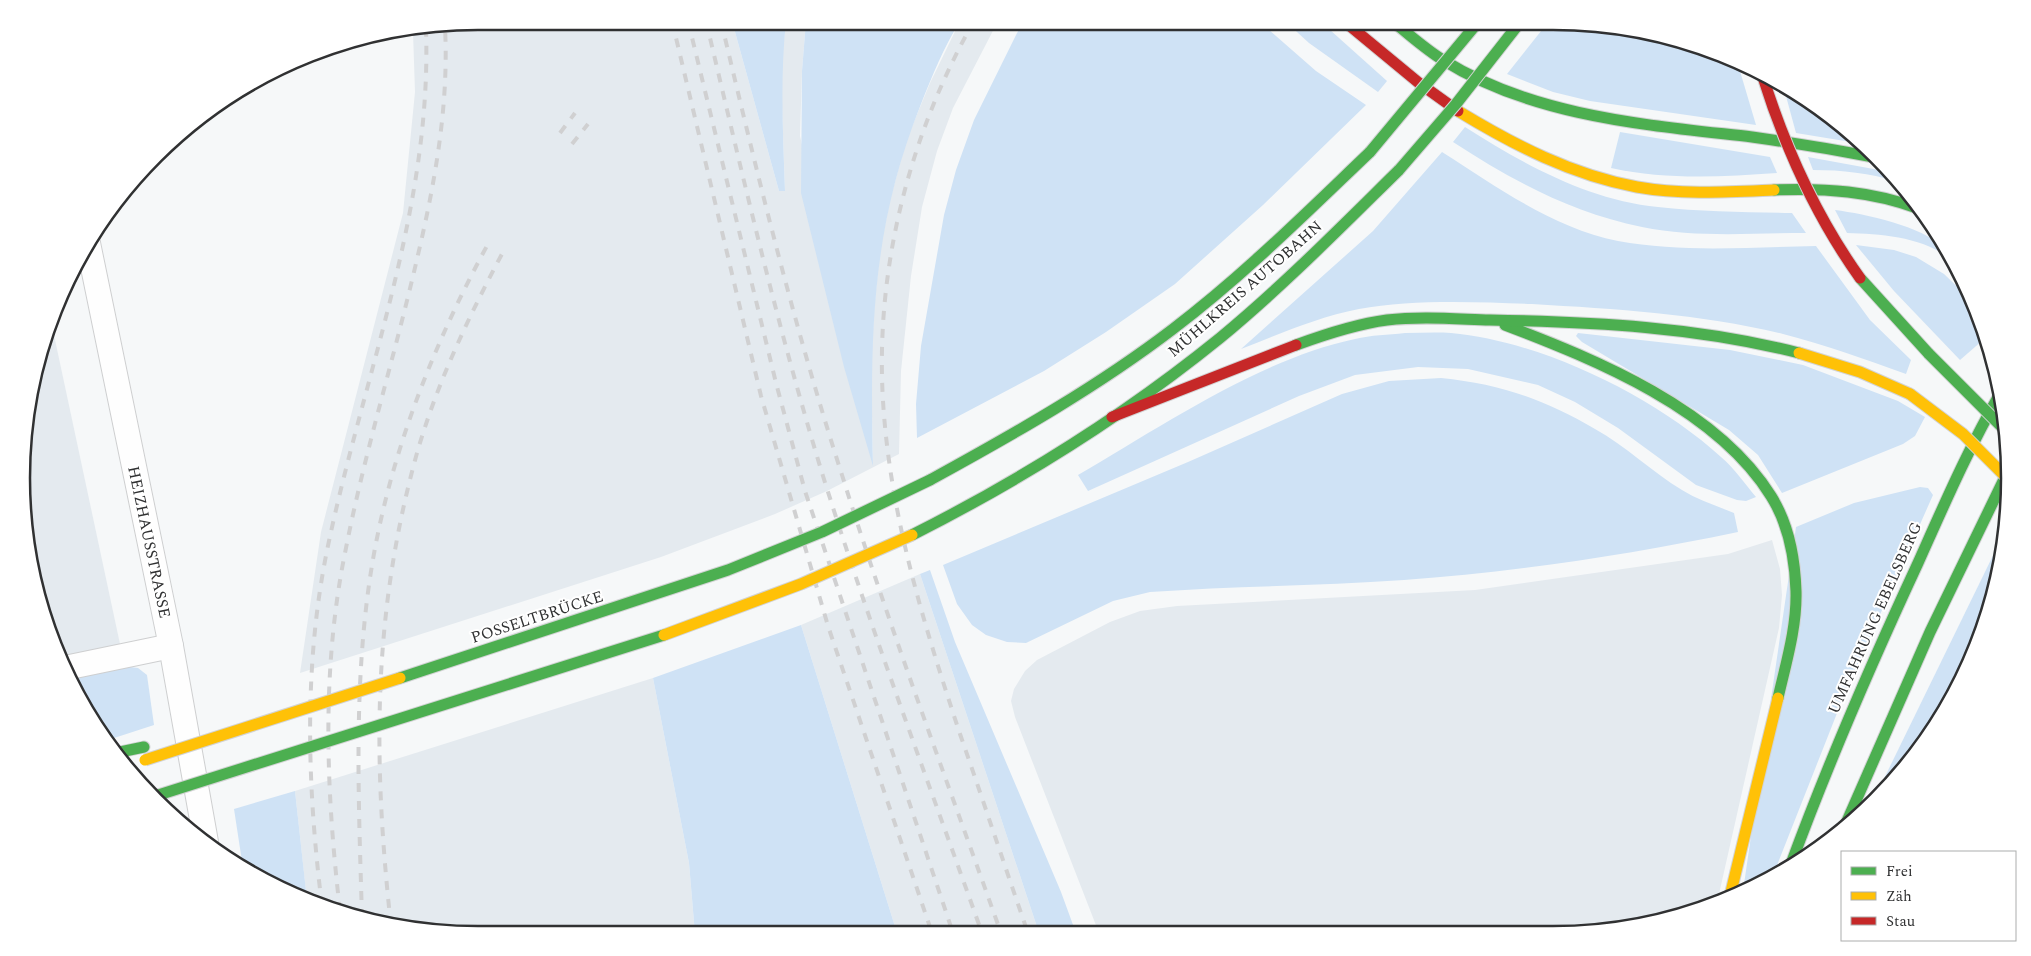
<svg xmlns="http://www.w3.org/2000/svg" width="2031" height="956" font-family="Spectral,serif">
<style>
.built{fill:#e4eaef}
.green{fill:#cfe2f5}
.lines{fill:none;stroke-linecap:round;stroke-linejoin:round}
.street-casing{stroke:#cecfd0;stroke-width:26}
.fast-casing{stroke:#d2d3d4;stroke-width:13}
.slow-casing{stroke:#d2d3d4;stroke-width:13}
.jam-casing{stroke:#d2d3d4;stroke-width:13}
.street{stroke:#fefefe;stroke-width:24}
.fast{stroke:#4caf50;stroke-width:11}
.slow{stroke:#ffc107;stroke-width:11}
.jam{stroke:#c62828;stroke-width:11}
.rail{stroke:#d0d0d1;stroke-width:4;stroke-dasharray:9 9;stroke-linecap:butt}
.fast-bridge-casing{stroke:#d2d3d4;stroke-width:13;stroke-linecap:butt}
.slow-bridge-casing{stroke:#d2d3d4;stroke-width:13;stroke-linecap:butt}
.jam-bridge-casing{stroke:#d2d3d4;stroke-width:13;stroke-linecap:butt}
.fast-bridge{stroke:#4caf50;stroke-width:11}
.slow-bridge{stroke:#ffc107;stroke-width:11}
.jam-bridge{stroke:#c62828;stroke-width:11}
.labels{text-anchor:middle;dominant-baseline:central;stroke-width:4;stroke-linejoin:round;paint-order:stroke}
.street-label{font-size:16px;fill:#303132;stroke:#fff}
.rim{fill:none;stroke:#303132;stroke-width:2.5}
</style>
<rect width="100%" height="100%" fill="#f6f8f9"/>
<g class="built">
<path d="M 478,21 L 732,21 L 779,191 L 785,191 L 782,106 L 782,57 L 786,21 L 806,21 L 802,71 L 800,136 L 873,463 L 871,367 L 874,310 L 880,250 L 890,200 L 906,141 L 930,83 L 960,21 L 998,21 L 953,108 L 937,151 L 922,207 L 911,276 L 901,371 L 899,454 L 827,491 L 775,514 L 661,557 L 300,673 L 321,532 L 403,213 L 415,92 L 413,32 Z"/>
<path d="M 51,321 L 120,644 L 122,666 L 68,680 L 25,538 L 30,389 Z"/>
<path d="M 1772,540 L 1780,569 L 1782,595 L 1779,628 L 1717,903 L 1613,931 L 1099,933 L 1015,717 L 1011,701 L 1014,689 L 1025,671 L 1037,660 L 1110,622 L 1140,611 L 1177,606 L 1475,590 L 1728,554 Z"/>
<path d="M 920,574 L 1039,933 L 897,933 L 801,625 Z"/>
<path d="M 653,678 L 689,863 L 695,934 L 478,935 L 389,926 L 307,901 L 295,791 Z"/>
</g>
<g class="green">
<path d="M 732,21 L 786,21 C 780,78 783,134 785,191 L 779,191 Z"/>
<path d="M 806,21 L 960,21 C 944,47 932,76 921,104 C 871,229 870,334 873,466 L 844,367 L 801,193 L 802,71 Z"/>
<path d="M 1023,21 L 1259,21 L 1316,71 L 1366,105 L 1263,205 L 1175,284 L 1106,332 L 1044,371 L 917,438 L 916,404 L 921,346 L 944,215 L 956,170 L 974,120 Z"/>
<path d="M 1285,21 L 1320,21 L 1387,81 L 1378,92 L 1309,43 Z"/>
<path d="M 1549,21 L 1642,30 L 1728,56 L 1737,61 L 1756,125 L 1590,101 L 1553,92 L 1507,74 Z"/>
<path d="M 1783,85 L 1807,98 L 1863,144 L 1796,133 Z"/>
<path d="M 1465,127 C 1523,164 1588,200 1658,207 C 1702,212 1747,212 1792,213 L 1806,233 C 1752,233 1695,238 1642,227 C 1572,213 1513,181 1453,142 Z"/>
<path d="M 1620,132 L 1770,157 L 1777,173 C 1720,177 1666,180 1611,168 Z"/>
<path d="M 1442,152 C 1497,187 1553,228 1618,241 C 1683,253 1750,247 1816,246 L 1870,320 L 1911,360 L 1906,374 C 1865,359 1825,345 1783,334 C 1702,314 1616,309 1532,304 C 1479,302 1411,299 1359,309 C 1318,317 1279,334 1241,349 L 1373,231 Z"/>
<path d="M 1808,157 L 1890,172 L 1898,182 C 1870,173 1842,170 1813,170 Z"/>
<path d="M 1835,210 C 1866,214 1921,226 1945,248 C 1948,251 1950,257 1953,261 C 1925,237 1882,234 1847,233 Z"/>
<path d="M 1856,245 L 1894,250 L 1916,257 L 1944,274 L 1975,304 L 1985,336 L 1983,340 L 1960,360 L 1894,291 Z"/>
<path d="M 1405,333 C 1420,333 1435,332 1451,333 C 1541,341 1654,396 1721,457 C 1734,468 1745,484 1756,497 L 1746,501 L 1737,500 L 1696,485 L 1618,428 L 1575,402 L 1538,385 L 1468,369 L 1418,367 L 1355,375 L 1299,396 L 1088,491 L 1078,475 C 1162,426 1260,359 1355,339 C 1371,335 1388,335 1405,333 Z"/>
<path d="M 1578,333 L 1730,350 L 1803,365 L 1898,401 L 1925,417 L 1915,436 L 1903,444 L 1782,493 L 1758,455 L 1729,430 L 1582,342 L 1576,336 Z"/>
<path d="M 1441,378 C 1500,384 1544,399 1595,429 C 1626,446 1652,472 1682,490 C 1698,500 1717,506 1734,513 L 1738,532 C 1628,555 1516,572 1404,580 C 1320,586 1235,586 1150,592 L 1113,601 L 1026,643 L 1007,642 L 986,635 L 972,625 L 957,604 L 943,565 L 1188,462 L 1342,394 L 1389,381 Z"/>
<path d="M 1920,487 L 1928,488 L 1933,495 L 1843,698 L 1774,873 L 1743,891 L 1796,527 L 1854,503 Z"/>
<path d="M 2004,533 L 2001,567 L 1975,653 L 1915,756 L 1876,795 Z"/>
<path d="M 930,570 L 955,642 L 1061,892 L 1076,933 L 1039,933 L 920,574 Z"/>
<path d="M 801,625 L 897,933 L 695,934 L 689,863 L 653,678 Z"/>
<path d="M 122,666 L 138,668 L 147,675 L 154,725 L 111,739 L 68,680 Z"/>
<path d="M 295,791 L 306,891 L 307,901 L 243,868 L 234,809 Z"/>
</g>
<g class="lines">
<defs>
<g id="street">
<path d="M 88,243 L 171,646 L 206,842"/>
<path d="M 65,668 L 171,646"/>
</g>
<g id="fast">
<path d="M 1392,21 C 1409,34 1425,49 1443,60 C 1534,117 1648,125 1752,137 C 1795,143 1837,150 1879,158"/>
<path d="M 1774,190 C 1825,188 1872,191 1920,209"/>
<path d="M 1860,278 L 1929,354"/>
<path d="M 1505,325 C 1597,360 1717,409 1771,496 C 1788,523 1795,559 1796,591 C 1797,627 1786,663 1778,698"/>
<path d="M 1296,345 C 1326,334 1356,324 1387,320 C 1421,316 1456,319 1490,320 C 1595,322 1697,327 1799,353"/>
<path d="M 930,480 C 1014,434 1097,387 1173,329 C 1244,275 1306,213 1370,152"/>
<path d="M 912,535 C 1021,480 1125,415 1220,338 C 1283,286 1341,227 1399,170"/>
<path d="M 120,752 L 144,747"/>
<path d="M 1844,828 L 1930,632 L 2009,469"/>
<path d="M 1791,864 C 1829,761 1872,662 1918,563 C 1944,505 1969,447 2001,392"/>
</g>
<g id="slow">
<path d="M 1458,111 C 1514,145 1572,175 1637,187 C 1682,195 1728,192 1774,190"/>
<path d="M 1799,353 L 1860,372 L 1910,394"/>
<path d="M 1729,900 L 1778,698"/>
</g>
<g id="jam">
<path d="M 1344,21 L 1419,83 L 1458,111"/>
<path d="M 1112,417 L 1296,345"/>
</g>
</defs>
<use href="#street" class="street-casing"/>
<use href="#fast" class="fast-casing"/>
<use href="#slow" class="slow-casing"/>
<use href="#jam" class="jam-casing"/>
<use href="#street" class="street"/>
<use href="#fast" class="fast"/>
<use href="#slow" class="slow"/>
<use href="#jam" class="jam"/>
<g class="rail">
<path d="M 672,21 L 761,396 L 828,626 L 932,933"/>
<path d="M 688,21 L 776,383 L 805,491 L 953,933"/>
<path d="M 706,21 C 742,173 777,326 823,476 C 871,630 928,781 982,933"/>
<path d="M 721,21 C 757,174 794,326 842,475 C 890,629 947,781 1001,933"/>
<path d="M 974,21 C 909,135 875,270 883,401 C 890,516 924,625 960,734 C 983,800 1005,867 1028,933"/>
<path d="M 560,133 L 575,113"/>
<path d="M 572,144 L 588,124"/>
<path d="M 322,906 C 307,785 303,661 329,541 C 365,372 432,205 426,30"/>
<path d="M 340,911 C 326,790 321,668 346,548 C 365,451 395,355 417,259 C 435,183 449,105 445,27"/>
<path d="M 362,918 C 359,812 354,705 367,600 C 382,475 428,354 488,244"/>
<path d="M 391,926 C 373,761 372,615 417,453 C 437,383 469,316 503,252"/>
</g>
<defs>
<g id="fast-bridge">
<path d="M 1370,152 L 1479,21"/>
<path d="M 1399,170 L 1456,104 L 1521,21"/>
<path d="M 1929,354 L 2005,430"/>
<path d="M 400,678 L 728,570 L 822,532 L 930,480"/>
<path d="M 152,797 L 664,635"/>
</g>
<g id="slow-bridge">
<path d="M 1910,394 L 1963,434 L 2010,481"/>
<path d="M 664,635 L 801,584 L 912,535"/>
<path d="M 145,760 L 400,678"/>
</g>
<path id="jam-bridge" d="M 1762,74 C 1785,148 1815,215 1860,278"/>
</defs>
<use href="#fast-bridge" class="fast-bridge-casing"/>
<use href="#slow-bridge" class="slow-bridge-casing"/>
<use href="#jam-bridge" class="jam-bridge-casing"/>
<use href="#fast-bridge" class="fast-bridge"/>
<use href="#slow-bridge" class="slow-bridge"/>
<use href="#jam-bridge" class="jam-bridge"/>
</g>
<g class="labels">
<g class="street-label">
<text transform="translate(1245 289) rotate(-41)">MÜHLKREIS AUTOBAHN</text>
<text transform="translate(149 542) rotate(78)">HEIZHAUSSTRASSE</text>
<text transform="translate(537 617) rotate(-18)">POSSELTBRÜCKE</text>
<text transform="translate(1875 618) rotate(-66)">UMFAHRUNG EBELSBERG</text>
</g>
</g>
<path d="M0 0H2031V956H0ZM478 30H1553A448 448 0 0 1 2001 478V478A448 448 0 0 1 1553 926H478A448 448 0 0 1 30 478V478A448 448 0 0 1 478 30Z" fill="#fff" fill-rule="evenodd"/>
<path class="rim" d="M478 30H1553A448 448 0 0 1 2001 478V478A448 448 0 0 1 1553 926H478A448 448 0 0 1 30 478V478A448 448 0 0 1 478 30Z"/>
<rect x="1841" y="851" width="175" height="90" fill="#ffffff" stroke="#acadad"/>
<rect x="1851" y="867" width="25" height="8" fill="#4caf50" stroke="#acadad"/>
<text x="1886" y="876" font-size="15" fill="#303132">Frei</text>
<rect x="1851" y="892" width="25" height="8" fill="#ffc107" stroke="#acadad"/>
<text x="1886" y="901" font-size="15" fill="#303132">Zäh</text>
<rect x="1851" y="917" width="25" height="8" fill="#c62828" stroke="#acadad"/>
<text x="1886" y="926" font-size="15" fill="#303132">Stau</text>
</svg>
